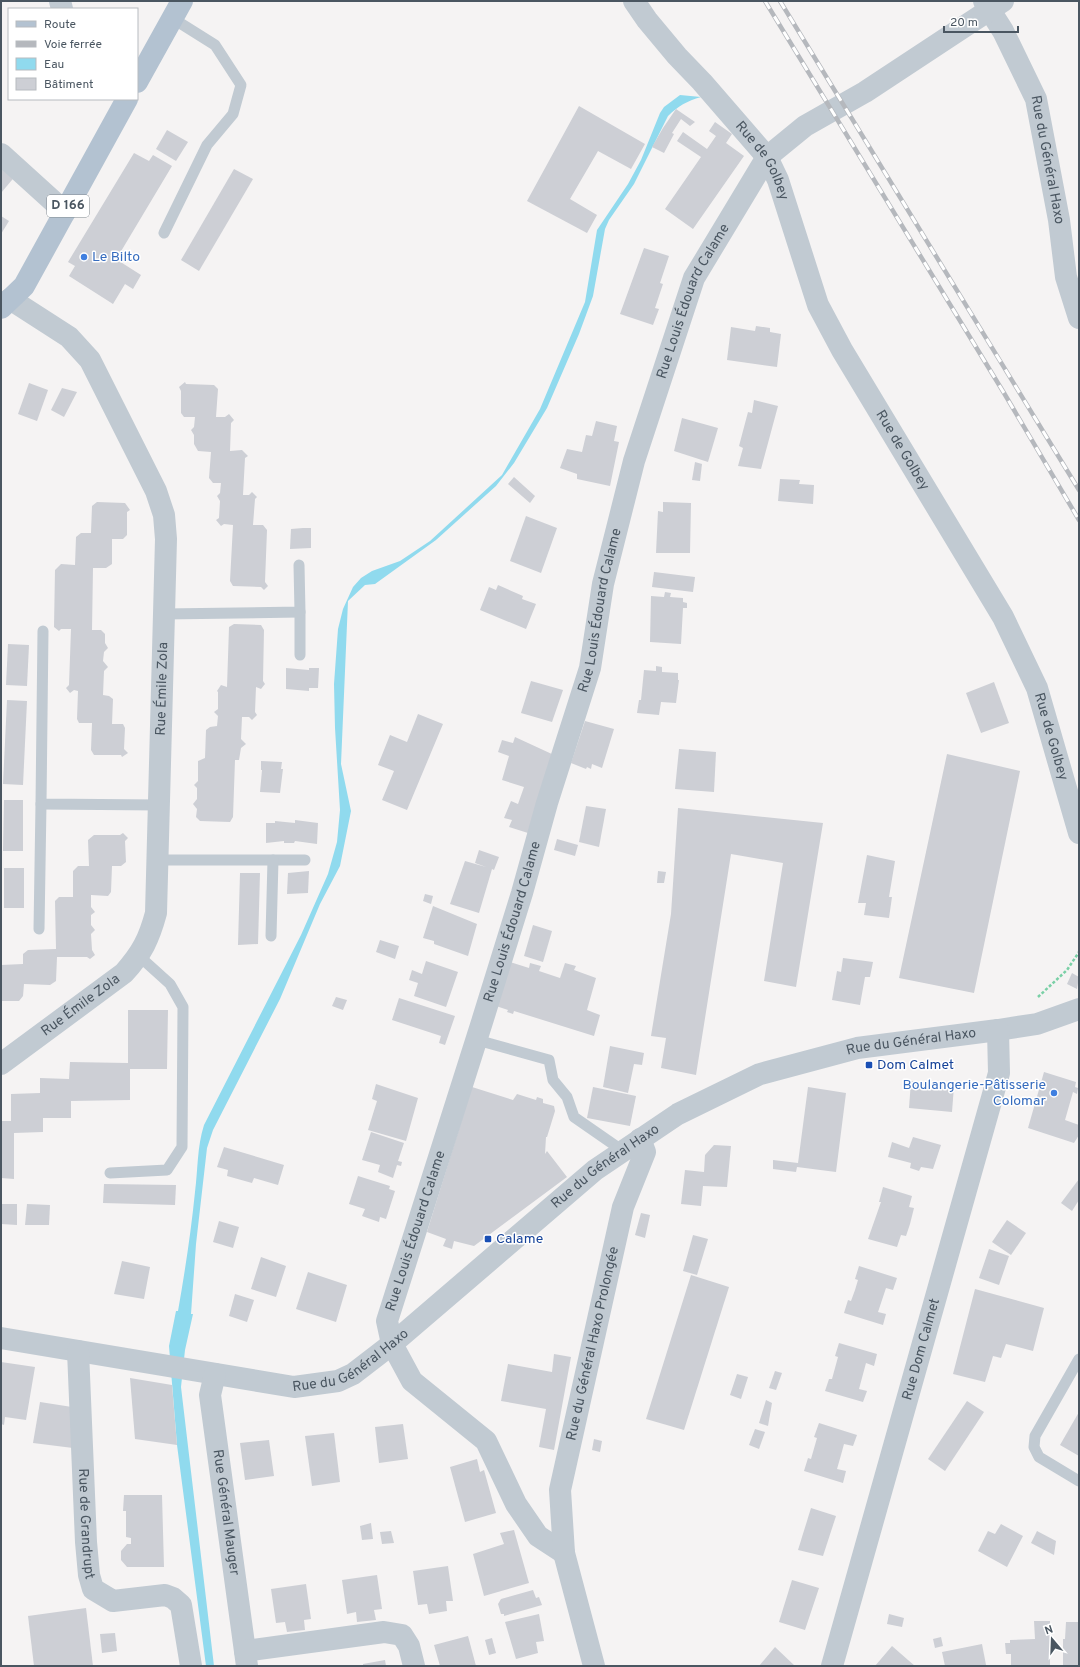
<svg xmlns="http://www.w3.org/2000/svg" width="1080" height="1667" font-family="Overpass,sans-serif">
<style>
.water{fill:#90daee}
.building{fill:#cdcfd5}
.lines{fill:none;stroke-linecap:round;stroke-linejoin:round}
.path{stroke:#7ad0a6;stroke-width:2.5;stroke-dasharray:3 2;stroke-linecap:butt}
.lane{stroke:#c1cad2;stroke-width:11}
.street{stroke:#c1cad2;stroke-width:22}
.primary{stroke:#b3c2d1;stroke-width:22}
.rail-casing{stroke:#b5b8bd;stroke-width:4.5}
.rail{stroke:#fff;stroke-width:3;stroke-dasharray:9;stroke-linecap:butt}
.shop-dot{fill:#3f7fe0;stroke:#fff;stroke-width:1.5}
.transit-dot{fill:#1a4fb4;stroke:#fff;stroke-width:1.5}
.labels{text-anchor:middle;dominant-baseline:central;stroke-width:3;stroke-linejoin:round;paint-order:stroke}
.shield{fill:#fff;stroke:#808990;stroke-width:1}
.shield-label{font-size:13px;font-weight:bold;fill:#4a5661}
.street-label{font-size:14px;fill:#4a5661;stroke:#fff}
.shop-label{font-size:14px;fill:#366cbe;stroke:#fff;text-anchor:start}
.transit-label{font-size:14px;fill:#164399;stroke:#fff;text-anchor:start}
</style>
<rect width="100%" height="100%" fill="#f5f3f3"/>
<path class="water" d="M 680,95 L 701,97 C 687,101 678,106 668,116 L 634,184 L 609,220 L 605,229 L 593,296 L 579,334 L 547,408 L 514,463 L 496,486 L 436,540 L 375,584 L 365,585 L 348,601 L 341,764 L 351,811 L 340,866 L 320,904 L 280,999 L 213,1130 L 207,1148 L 196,1244 L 191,1314 L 193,1314 L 185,1350 L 181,1387 L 214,1666 L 206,1666 L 177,1445 L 169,1346 L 176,1311 L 178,1311 C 185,1271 191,1232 195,1192 C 198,1169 197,1147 204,1125 L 301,935 L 328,874 L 337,842 L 340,810 L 335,728 L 334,684 L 338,629 L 343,609 L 353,587 L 361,578 L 372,571 L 400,561 L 430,541 L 502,475 L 540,409 L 585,302 L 597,230 L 628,184 L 641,160 L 660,113 L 664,107 Z"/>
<g class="building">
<path d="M 579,106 L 645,144 L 631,169 L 598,151 L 570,199 L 597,215 L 587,233 L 527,201 Z"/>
<path d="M 676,109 L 695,122 L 690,126 L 681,119 L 672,133 L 674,134 L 664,153 L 652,147 L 663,128 Z"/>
<path d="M 715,122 L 732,134 L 726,143 L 744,156 L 693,229 L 665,209 L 701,157 L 677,141 L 683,132 L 707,149 L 716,136 L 709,131 Z"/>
<path d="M 167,130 L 188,142 L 176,161 L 156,149 Z"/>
<path d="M 134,153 L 149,161 L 153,155 L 172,166 L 117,258 L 108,254 L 141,275 L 133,289 L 125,284 L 113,304 L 69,276 L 75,266 L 68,262 Z"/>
<path d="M 1,166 L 17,174 L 1,193 Z"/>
<path d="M 234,169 L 253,179 L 199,271 L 181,260 Z"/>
<path d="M 1,216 L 9,221 L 1,234 Z"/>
<path d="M 644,248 L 669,256 L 660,283 L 663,284 L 655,308 L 659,309 L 653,325 L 620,314 Z"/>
<path d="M 756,326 L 770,328 L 770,332 L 781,334 L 777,367 L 727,360 L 731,327 L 755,331 Z"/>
<path d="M 185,382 L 186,384 L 214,385 L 218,389 L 216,417 L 225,417 L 229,414 L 234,420 L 231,423 L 230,451 L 242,450 L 248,456 L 245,458 L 243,495 L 249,495 L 252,492 L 257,497 L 255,499 L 253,525 L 263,525 L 267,530 L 265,582 L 268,586 L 264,590 L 261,587 L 233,586 L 230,581 L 233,525 L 224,524 L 221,526 L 216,520 L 219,518 L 220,501 L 217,496 L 220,493 L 221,483 L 213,483 L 209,478 L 211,452 L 198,451 L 194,444 L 194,435 L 191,430 L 194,427 L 195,417 L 184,417 L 181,413 L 181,391 L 179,387 Z"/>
<path d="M 29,383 L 48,390 L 37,421 L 18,414 Z"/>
<path d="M 62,388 L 77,392 L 64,417 L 51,410 Z"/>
<path d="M 754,400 L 778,406 L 761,469 L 738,466 L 743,448 L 739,446 L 748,412 L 752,413 Z"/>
<path d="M 682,418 L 718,428 L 708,462 L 674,451 Z"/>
<path d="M 596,421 L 617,426 L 614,441 L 619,442 L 610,486 L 577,479 L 577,474 L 560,468 L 567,449 L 582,452 L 586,435 L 592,436 Z"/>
<path d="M 695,462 L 702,464 L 700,481 L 692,480 Z"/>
<path d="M 514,477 L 535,496 L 530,503 L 508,484 Z"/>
<path d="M 780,479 L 800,480 L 799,484 L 814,485 L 813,504 L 778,501 Z"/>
<path d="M 97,502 L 125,503 L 130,510 L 127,512 L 127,535 L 123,539 L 112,539 L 112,564 L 106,568 L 93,568 L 92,630 L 101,630 L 105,634 L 105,643 L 108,648 L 104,652 L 103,661 L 108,667 L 104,671 L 103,695 L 109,696 L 113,699 L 112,724 L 123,724 L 125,728 L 124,749 L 128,753 L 122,757 L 121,755 L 94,755 L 91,750 L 92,723 L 79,723 L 77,719 L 78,691 L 74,690 L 70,693 L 66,688 L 69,685 L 71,629 L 61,629 L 59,631 L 54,627 L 55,570 L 61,564 L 75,565 L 76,537 L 81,533 L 91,533 L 92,506 Z"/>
<path d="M 663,502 L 691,503 L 690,553 L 656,553 L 658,511 L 663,512 Z"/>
<path d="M 526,516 L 557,528 L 541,573 L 510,561 Z"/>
<path d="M 303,528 L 311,528 L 311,548 L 290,549 L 291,529 Z"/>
<path d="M 654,572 L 695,577 L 693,592 L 652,587 Z"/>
<path d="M 498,585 L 523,596 L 522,599 L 536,604 L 526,629 L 480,610 L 489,587 L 496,590 Z"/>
<path d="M 665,592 L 671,593 L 670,597 L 683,598 L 683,602 L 687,603 L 687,608 L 683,608 L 681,644 L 650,642 L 651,596 L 664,597 Z"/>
<path d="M 234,624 L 261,625 L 264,630 L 263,681 L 265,684 L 261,689 L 256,687 L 255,712 L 257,715 L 252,720 L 249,717 L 242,717 L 241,739 L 246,744 L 241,748 L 239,760 L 235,760 L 233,817 L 230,822 L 200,821 L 196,817 L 197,809 L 193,804 L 197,799 L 197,788 L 194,785 L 198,781 L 198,761 L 205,758 L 206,730 L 210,727 L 217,726 L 218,716 L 214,712 L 218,709 L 218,692 L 217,691 L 221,685 L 227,687 L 229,627 Z"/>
<path d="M 8,644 L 29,645 L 27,686 L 6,685 Z"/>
<path d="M 656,666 L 662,667 L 662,672 L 678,673 L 678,680 L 679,680 L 676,703 L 661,702 L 659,715 L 637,713 L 639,700 L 641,700 L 644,670 L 656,671 Z"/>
<path d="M 286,668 L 309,670 L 309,668 L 319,668 L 318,688 L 309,688 L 309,691 L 286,689 Z"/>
<path d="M 531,681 L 563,690 L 552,722 L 521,713 Z"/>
<path d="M 994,682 L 1009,723 L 981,733 L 966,693 Z"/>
<path d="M 7,700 L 27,701 L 23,785 L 3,784 Z"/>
<path d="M 418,714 L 443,724 L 407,810 L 382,800 L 394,771 L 378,765 L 390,735 L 407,742 Z"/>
<path d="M 585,721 L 614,729 L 602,768 L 592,764 L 591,769 L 587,767 L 586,769 L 571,763 Z"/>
<path d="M 515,737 L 554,755 L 528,833 L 509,827 L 512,820 L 504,818 L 511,801 L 518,804 L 524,787 L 502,780 L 509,756 L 498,752 L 502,740 L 513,743 Z"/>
<path d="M 679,749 L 716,752 L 714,792 L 675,789 Z"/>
<path d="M 947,754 L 1020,771 L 974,993 L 899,978 Z"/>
<path d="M 261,761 L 282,762 L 281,769 L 283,769 L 280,793 L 260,792 L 262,770 L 261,770 Z"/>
<path d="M 4,800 L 23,800 L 23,851 L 3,851 Z"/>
<path d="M 586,806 L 606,809 L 599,847 L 579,842 Z"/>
<path d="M 678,808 L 823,823 L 796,987 L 764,981 L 783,863 L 731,854 L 696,1075 L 661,1068 L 666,1038 L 651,1036 L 671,914 Z"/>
<path d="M 295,820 L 318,823 L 317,844 L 295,841 L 294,843 L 284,843 L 284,841 L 266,843 L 266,823 L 275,823 L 275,821 L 295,823 Z"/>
<path d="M 123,833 L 128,838 L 125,841 L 126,862 L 121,866 L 112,866 L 111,892 L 108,896 L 91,895 L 91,907 L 95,912 L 91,915 L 91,925 L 95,930 L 91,934 L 92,950 L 95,955 L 90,959 L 87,957 L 57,957 L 56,981 L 50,985 L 24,984 L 23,996 L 19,1001 L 1,1001 L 1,965 L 23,964 L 23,954 L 28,950 L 56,949 L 55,901 L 59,897 L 73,897 L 73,871 L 78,866 L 89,866 L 88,840 L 94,835 L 120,835 Z"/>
<path d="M 557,839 L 578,845 L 575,856 L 554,850 Z"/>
<path d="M 479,850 L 499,857 L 494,870 L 492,869 L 479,913 L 450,904 L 465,861 L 486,867 L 475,863 Z"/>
<path d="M 867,855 L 895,861 L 889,897 L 892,897 L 889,918 L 864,915 L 866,903 L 858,903 Z"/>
<rect x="4" y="868" width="20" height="40"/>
<path d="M 309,871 L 308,893 L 287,894 L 288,873 Z"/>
<path d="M 658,871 L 666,872 L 664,883 L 657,883 Z"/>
<path d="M 240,873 L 260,873 L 258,944 L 238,945 Z"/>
<path d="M 425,894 L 433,896 L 431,904 L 423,901 Z"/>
<path d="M 433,906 L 477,924 L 468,956 L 434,944 L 434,941 L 423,938 Z"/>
<path d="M 533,925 L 552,931 L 543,962 L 524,956 Z"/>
<path d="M 380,940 L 399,946 L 395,959 L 376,952 Z"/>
<path d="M 843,958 L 873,962 L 870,977 L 865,977 L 860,1005 L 832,1000 L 837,971 L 841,972 Z"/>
<path d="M 426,961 L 458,972 L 446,1007 L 414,996 L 418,983 L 409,980 L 412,970 L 422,974 Z"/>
<path d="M 510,962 L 529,968 L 530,963 L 541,966 L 539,971 L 560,978 L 565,963 L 576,966 L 574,970 L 596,978 L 587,1010 L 600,1015 L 594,1036 L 514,1011 L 513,1014 L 507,1012 L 508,1010 L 496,1006 Z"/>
<path d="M 1072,973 L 1079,977 L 1077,989 L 1067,984 Z"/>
<path d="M 336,997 L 347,1000 L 343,1010 L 332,1006 Z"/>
<path d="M 399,998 L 455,1016 L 445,1045 L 439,1043 L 441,1036 L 392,1020 Z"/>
<path d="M 128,1010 L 168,1010 L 167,1069 L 130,1069 L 130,1100 L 71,1101 L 71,1118 L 43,1118 L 43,1132 L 14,1133 L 14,1179 L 1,1178 L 1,1121 L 11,1121 L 11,1094 L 40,1093 L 40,1078 L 69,1079 L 70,1062 L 128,1063 Z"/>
<path d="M 610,1046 L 644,1053 L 642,1065 L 634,1064 L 628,1093 L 603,1087 Z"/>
<path d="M 1044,1072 L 1076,1082 L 1075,1087 L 1078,1088 L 1077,1094 L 1073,1092 L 1065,1120 L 1079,1125 L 1079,1135 L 1074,1143 L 1028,1128 Z"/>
<path d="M 911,1081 L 954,1086 L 952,1112 L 909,1108 Z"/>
<path d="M 376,1084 L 418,1098 L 406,1141 L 368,1130 L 377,1101 L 372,1099 Z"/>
<path d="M 472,1087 L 513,1100 L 517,1094 L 536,1100 L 537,1097 L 543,1099 L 543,1103 L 554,1106 L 555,1111 L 547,1137 L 546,1137 L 545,1154 L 547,1151 L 567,1177 L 474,1246 L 454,1241 L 452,1249 L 443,1246 L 446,1239 L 427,1232 Z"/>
<path d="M 593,1087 L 636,1096 L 630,1126 L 587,1118 Z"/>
<path d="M 808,1087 L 846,1093 L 836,1172 L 797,1167 L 796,1172 L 773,1169 L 773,1160 L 798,1163 Z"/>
<path d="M 371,1132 L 404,1143 L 398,1161 L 402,1162 L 401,1166 L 397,1165 L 393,1178 L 378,1172 L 380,1165 L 362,1160 Z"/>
<path d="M 913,1137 L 941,1145 L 933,1169 L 921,1167 L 919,1171 L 910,1168 L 911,1163 L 888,1157 L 892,1142 L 909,1148 Z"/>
<path d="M 714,1145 L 731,1146 L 727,1187 L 703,1186 L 701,1206 L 681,1204 L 685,1170 L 704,1172 L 705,1155 Z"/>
<path d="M 224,1147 L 284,1165 L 278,1185 L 254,1178 L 252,1183 L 227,1176 L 228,1170 L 217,1167 Z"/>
<path d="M 358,1176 L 390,1186 L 389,1189 L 395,1191 L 386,1219 L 380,1217 L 379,1222 L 362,1216 L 365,1209 L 349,1204 Z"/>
<path d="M 1079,1179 L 1079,1200 L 1072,1211 L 1061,1203 Z"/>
<path d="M 104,1184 L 176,1185 L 175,1205 L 103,1203 Z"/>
<path d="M 883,1187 L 912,1196 L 909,1207 L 914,1208 L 910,1224 L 906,1236 L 901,1235 L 897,1247 L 868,1239 L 881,1202 L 879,1202 Z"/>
<path d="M 1,1204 L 17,1204 L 17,1225 L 1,1224 Z"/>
<path d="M 27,1204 L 50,1205 L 49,1225 L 25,1225 Z"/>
<path d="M 641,1213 L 650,1215 L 645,1238 L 635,1235 Z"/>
<path d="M 1007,1220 L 1026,1233 L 1011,1255 L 992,1242 Z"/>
<path d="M 219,1221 L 239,1227 L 233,1248 L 213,1242 Z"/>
<path d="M 693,1235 L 708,1239 L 697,1275 L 683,1271 Z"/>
<path d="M 989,1249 L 1009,1256 L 999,1285 L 979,1278 Z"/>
<path d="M 261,1257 L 286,1266 L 276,1297 L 251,1289 Z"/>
<path d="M 122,1261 L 150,1267 L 144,1299 L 114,1294 Z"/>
<path d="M 859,1266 L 897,1278 L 893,1290 L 886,1288 L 878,1312 L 886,1314 L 883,1325 L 844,1313 L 848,1300 L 851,1301 L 855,1290 L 858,1280 L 855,1279 Z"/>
<path d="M 308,1272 L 347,1285 L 336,1322 L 296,1309 Z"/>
<path d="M 691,1275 L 729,1287 L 684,1430 L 646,1419 Z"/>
<path d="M 975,1289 L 1044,1308 L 1033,1351 L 1006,1344 L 1001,1358 L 993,1356 L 985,1382 L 953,1374 Z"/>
<path d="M 235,1294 L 254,1300 L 247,1322 L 229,1316 Z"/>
<path d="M 839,1343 L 877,1354 L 874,1366 L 866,1363 L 859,1389 L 867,1391 L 863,1402 L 825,1391 L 829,1379 L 832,1379 L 838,1357 L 835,1356 Z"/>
<path d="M 554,1354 L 571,1357 L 554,1450 L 539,1447 L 546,1409 L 501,1401 L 508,1364 L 552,1372 Z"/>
<path d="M 1,1362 L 35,1367 L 26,1420 L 5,1417 L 4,1425 L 1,1424 Z"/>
<path d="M 775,1371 L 782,1373 L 776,1390 L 769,1388 Z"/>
<path d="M 737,1374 L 748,1377 L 741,1399 L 730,1395 Z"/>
<path d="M 130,1378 L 172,1385 L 177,1445 L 135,1439 Z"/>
<path d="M 766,1400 L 772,1403 L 768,1426 L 759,1423 Z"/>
<path d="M 967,1401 L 984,1412 L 945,1471 L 928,1459 Z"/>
<path d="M 40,1402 L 72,1407 L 73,1448 L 33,1443 Z"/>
<path d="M 1079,1412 L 1079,1456 L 1060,1445 Z"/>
<path d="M 819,1423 L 857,1435 L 853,1446 L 844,1444 L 841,1455 L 837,1469 L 846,1471 L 843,1483 L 804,1471 L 808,1458 L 811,1459 L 817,1438 L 814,1437 Z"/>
<path d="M 403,1424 L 408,1459 L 379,1463 L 375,1427 Z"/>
<path d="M 755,1429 L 765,1432 L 759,1449 L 749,1445 Z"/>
<path d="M 334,1433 L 340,1482 L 312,1486 L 305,1436 Z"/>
<path d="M 594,1439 L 602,1441 L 600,1452 L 592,1450 Z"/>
<path d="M 269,1440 L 274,1476 L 245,1480 L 240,1443 Z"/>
<path d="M 477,1459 L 480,1472 L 484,1470 L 496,1513 L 465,1522 L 450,1467 Z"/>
<path d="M 124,1495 L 162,1495 L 164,1567 L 127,1567 L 121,1560 L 121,1551 L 127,1544 L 131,1544 L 131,1538 L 126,1537 L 126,1511 L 123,1511 Z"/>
<path d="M 811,1508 L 836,1516 L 823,1556 L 798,1550 Z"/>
<path d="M 371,1523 L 373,1539 L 362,1540 L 360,1526 Z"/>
<path d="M 1001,1524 L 1023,1536 L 1007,1567 L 978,1551 L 988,1531 L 995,1534 Z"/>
<path d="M 514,1530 L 529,1583 L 484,1596 L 473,1554 L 504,1544 L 500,1533 Z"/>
<path d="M 391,1531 L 394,1543 L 382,1544 L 380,1532 Z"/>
<path d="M 1037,1531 L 1056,1541 L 1054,1555 L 1031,1543 Z"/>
<path d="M 448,1566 L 453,1601 L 446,1601 L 447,1611 L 429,1614 L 427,1604 L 418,1605 L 413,1571 Z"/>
<path d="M 377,1575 L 382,1609 L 374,1610 L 376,1620 L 357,1622 L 356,1612 L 347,1614 L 342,1580 Z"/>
<path d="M 792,1580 L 819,1588 L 805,1630 L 779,1622 Z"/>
<path d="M 306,1584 L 311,1619 L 304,1620 L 305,1630 L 287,1632 L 285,1622 L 276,1623 L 271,1589 Z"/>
<path d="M 533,1590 L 536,1598 L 539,1597 L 542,1605 L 504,1616 L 504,1614 L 501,1614 L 498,1604 L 501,1599 Z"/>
<path d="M 86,1608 L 93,1666 L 34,1666 L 28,1616 Z"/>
<path d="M 539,1614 L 544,1641 L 536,1642 L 538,1653 L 516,1659 L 505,1622 Z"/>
<path d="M 889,1614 L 904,1618 L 902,1627 L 887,1624 Z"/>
<path d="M 1034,1621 L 1050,1621 L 1050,1666 L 1011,1666 L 1011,1654 L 1006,1654 L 1005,1643 L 1010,1643 L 1010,1640 L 1035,1639 Z"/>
<path d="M 1066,1622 L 1079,1622 L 1079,1666 L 1063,1666 L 1063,1639 L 1065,1639 Z"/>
<path d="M 115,1633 L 117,1651 L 102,1653 L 100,1634 Z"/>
<path d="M 468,1636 L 476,1666 L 440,1666 L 434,1645 Z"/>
<path d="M 941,1637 L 943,1646 L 935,1648 L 933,1639 Z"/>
<path d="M 492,1638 L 496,1653 L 489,1655 L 485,1640 Z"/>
<path d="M 982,1644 L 986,1665 L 945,1666 L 942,1652 Z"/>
<path d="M 892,1646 L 908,1660 L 915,1666 L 875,1666 Z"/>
<path d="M 775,1647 L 795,1666 L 759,1666 Z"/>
<path d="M 385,1660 L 386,1666 L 363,1666 L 363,1664 Z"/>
</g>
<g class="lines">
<path class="path" d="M 1038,997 L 1067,970 L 1079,952"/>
<g class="lane">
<path d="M 164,233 L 207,145 L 233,114 L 241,85 L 215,45 L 172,18"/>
<path d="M 300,612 L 300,655"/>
<path d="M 164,614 L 300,612 L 299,565"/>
<path d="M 43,631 L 41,804 L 159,805"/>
<path d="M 157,860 L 305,860"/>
<path d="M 39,929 L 41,804"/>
<path d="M 271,936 L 273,860"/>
<path d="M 477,1040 L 549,1060 L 553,1080 L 567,1097 L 574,1117 L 623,1151"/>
<path d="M 110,1173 L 167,1170 L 182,1147 L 183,1007 L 170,984 L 139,956"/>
<path d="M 1079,1359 L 1035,1436 L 1034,1447 L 1039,1457 L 1079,1481"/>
</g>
<g class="street">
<path d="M 60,1 L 62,9"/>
<path id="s1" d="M 634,1 L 647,20 L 677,56 L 702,82 L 767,157 L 778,180 L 818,305 L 842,350 L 1003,617 L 1037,688 L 1079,833"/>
<path id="s2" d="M 984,1 L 1003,31 L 1036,99 L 1059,220 L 1066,277 L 1079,318"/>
<path d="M 1,154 L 65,212"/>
<path id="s3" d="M 1,1064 L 124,973 C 142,953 149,939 156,913 L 166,539 L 164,515 L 156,491 L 90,360 L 69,337 L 10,299"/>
<path id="s4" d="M 1,1338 L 294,1387 L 338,1381 L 353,1374 L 392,1344 L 595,1170 L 678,1114 L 760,1074 L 857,1048 L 998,1030 L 1037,1024 L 1079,1009"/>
<path id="s5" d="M 78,1351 L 86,1542 L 89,1575 L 93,1589 L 113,1601 L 165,1595 L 173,1598 L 181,1605 L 191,1666"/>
<path id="s6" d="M 215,1374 L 210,1395 L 247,1666"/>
<path id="s7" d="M 564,1553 L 538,1536 L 516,1504 L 486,1441 L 412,1381 L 392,1344 L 387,1321 L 482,1022 L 522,893 L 547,803 L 590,668 L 603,584 L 634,461 L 694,278 L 767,157 L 805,126 L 865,92 L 1003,1"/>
<path d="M 245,1651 L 384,1632 L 402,1635 L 409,1646 L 414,1666"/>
<path id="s8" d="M 594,1666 L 564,1553 L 560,1490 L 623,1207 L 645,1152 L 640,1139"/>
<path id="s9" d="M 832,1666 L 999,1073 L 998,1030"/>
</g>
<g class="primary">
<path d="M 137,82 L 182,1"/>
<path d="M 1,308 L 24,286 L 127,99"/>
</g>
<defs>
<g id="rail">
<path d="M 765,1 L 1004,393 L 1079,520"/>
<path d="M 780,1 L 1079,490"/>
</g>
</defs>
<use href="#rail" class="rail-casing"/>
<use href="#rail" class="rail"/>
</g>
<g class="shop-dot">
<circle cx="84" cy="257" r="4"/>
<circle cx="1054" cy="1093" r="4"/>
</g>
<g class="transit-dot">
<rect x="865" y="1061" width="8" height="8" rx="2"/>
<rect x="484" y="1235" width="8" height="8" rx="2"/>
</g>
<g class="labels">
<rect class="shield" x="47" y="195" width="42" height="22" rx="3"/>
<g class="shield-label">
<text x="68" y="206">D 166</text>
</g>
<g class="street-label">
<text stroke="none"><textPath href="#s2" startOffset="173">Rue du Général Haxo</textPath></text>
<text stroke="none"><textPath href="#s1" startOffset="206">Rue de Golbey</textPath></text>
<text stroke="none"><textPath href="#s7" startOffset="1367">Rue Louis Édouard Calame</textPath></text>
<text stroke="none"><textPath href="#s1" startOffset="530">Rue de Golbey</textPath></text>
<text stroke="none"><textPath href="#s7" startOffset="1043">Rue Louis Édouard Calame</textPath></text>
<text stroke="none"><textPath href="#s3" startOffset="446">Rue Émile Zola</textPath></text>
<text stroke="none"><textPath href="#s1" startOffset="854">Rue de Golbey</textPath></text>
<text stroke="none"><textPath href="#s7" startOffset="719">Rue Louis Édouard Calame</textPath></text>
<text stroke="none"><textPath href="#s3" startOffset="99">Rue Émile Zola</textPath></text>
<text stroke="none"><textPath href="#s4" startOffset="1021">Rue du Général Haxo</textPath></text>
<text stroke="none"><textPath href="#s4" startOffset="685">Rue du Général Haxo</textPath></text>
<text stroke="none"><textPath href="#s7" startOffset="395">Rue Louis Édouard Calame</textPath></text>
<text stroke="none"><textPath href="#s8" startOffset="330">Rue du Général Haxo Prolongée</textPath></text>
<text stroke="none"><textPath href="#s9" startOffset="329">Rue Dom Calmet</textPath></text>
<text stroke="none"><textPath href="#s4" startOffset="361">Rue du Général Haxo</textPath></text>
<text stroke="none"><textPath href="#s6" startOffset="140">Rue Général Mauger</textPath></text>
<text stroke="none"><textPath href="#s5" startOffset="173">Rue de Grandrupt</textPath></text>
</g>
<g class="shop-label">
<text x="92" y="257">Le Bilto</text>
<text x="1046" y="1085" text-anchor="end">Boulangerie-Pâtisserie<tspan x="1046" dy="16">Colomar</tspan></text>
</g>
<g class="transit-label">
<text x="877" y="1065">Dom Calmet</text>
<text x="496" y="1239">Calame</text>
</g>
</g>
<rect width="1080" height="1667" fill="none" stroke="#4a5661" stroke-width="4"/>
<rect x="8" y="8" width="130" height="92" fill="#ffffff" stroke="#b7bbc0"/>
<rect x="16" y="21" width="20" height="6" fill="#b3c2d1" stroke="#b7bbc0"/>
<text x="44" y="28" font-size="12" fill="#4a5661">Route</text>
<rect x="16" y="41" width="20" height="6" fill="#b5b8bd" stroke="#b7bbc0"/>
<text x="44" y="48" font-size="12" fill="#4a5661">Voie ferrée</text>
<rect x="16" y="58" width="20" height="12" fill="#90daee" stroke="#b7bbc0"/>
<text x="44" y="68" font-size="12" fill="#4a5661">Eau</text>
<rect x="16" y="78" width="20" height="12" fill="#cdcfd5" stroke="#b7bbc0"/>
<text x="44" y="88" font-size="12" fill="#4a5661">Bâtiment</text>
<g transform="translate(1052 1639) rotate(341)" stroke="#ffffff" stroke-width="3" paint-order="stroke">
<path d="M0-3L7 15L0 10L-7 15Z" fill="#4a5661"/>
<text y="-6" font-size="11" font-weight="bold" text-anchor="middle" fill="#4a5661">N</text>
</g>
<path d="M944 26v6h74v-6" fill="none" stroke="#4a5661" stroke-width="2"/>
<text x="950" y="26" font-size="12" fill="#4a5661" stroke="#ffffff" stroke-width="3" paint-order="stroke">20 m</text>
</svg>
